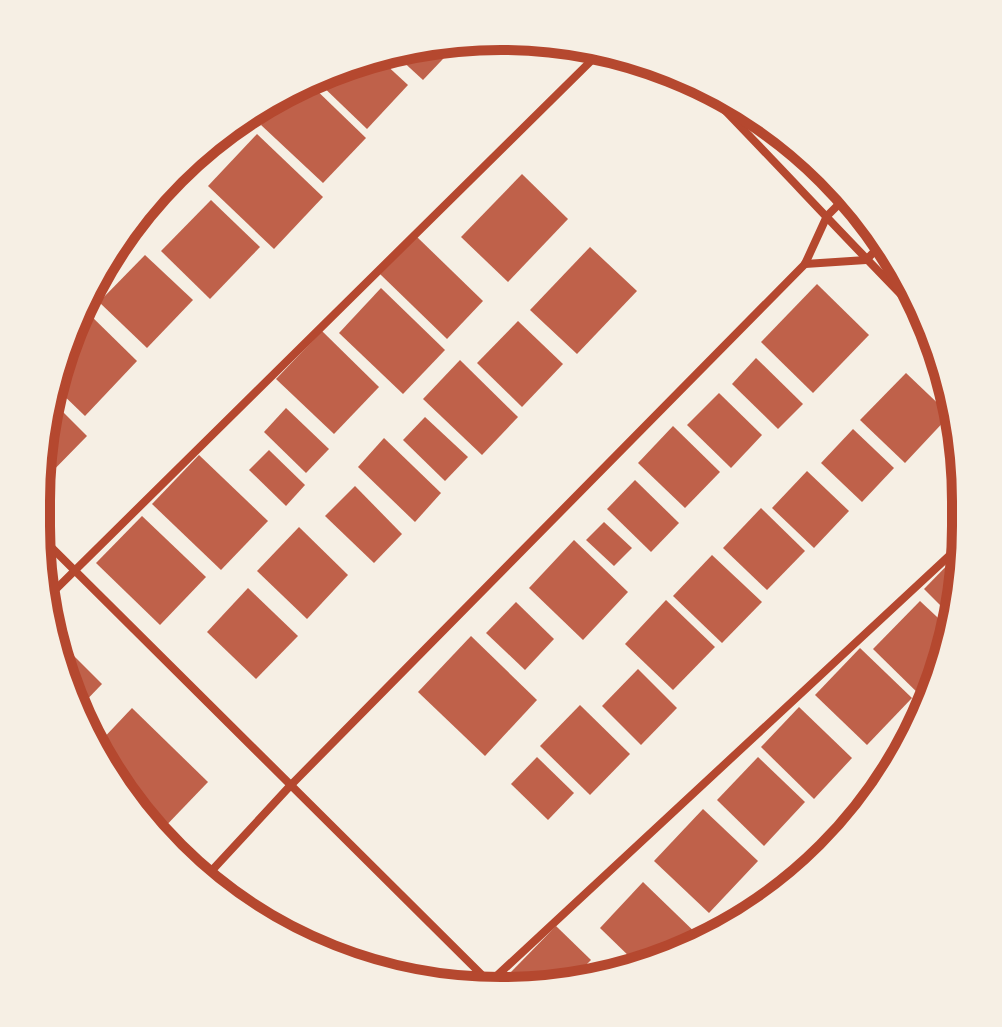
<svg xmlns="http://www.w3.org/2000/svg" width="1002" height="1027" font-family="Georgia,serif">
<style>
.building{fill:#bf614a}
.lines{fill:none;stroke-linecap:round;stroke-linejoin:round}
.minor{stroke:#b5482f;stroke-width:8}
.rim{fill:none;stroke:#b5482f;stroke-width:10}
</style>
<rect width="100%" height="100%" fill="#f6efe4"/>
<g class="building">
<path d="M 461,40 L 423,80 L 398,57 L 430,48 Z"/>
<path d="M 382,61 L 408,85 L 367,129 L 315,79 Z"/>
<path d="M 307,81 L 366,138 L 323,183 L 261,125 L 302,82 Z"/>
<path d="M 257,134 L 323,197 L 274,249 L 208,186 Z"/>
<path d="M 522,174 L 568,219 L 508,282 L 461,237 Z"/>
<path d="M 211,200 L 260,247 L 210,299 L 161,251 Z"/>
<path d="M 416,236 L 483,301 L 447,339 L 380,274 Z"/>
<path d="M 590,247 L 637,291 L 577,354 L 530,310 Z"/>
<path d="M 145,255 L 193,300 L 147,348 L 99,302 Z"/>
<path d="M 817,284 L 869,335 L 813,393 L 761,342 Z"/>
<path d="M 381,288 L 445,350 L 403,394 L 339,333 Z"/>
<path d="M 85,310 L 137,361 L 85,416 L 56,388 L 61,351 Z"/>
<path d="M 518,321 L 563,364 L 522,407 L 477,363 Z"/>
<path d="M 322,331 L 379,387 L 334,434 L 276,379 Z"/>
<path d="M 756,358 L 803,404 L 778,429 L 732,384 Z"/>
<path d="M 460,360 L 518,417 L 482,455 L 423,399 Z"/>
<path d="M 906,373 L 950,415 L 905,463 L 860,420 Z"/>
<path d="M 719,393 L 762,435 L 731,468 L 687,425 Z"/>
<path d="M 54,403 L 87,436 L 42,482 L 49,437 Z"/>
<path d="M 286,408 L 329,449 L 306,473 L 264,432 Z"/>
<path d="M 425,417 L 468,457 L 445,481 L 403,440 Z"/>
<path d="M 673,426 L 720,472 L 685,508 L 638,463 Z"/>
<path d="M 853,429 L 894,468 L 862,502 L 821,463 Z"/>
<path d="M 384,438 L 441,493 L 415,522 L 358,467 Z"/>
<path d="M 269,450 L 305,485 L 286,506 L 249,470 Z"/>
<path d="M 199,455 L 268,521 L 221,570 L 152,504 Z"/>
<path d="M 807,471 L 849,511 L 814,548 L 772,508 Z"/>
<path d="M 635,480 L 679,523 L 651,552 L 607,509 Z"/>
<path d="M 355,486 L 402,534 L 374,563 L 325,516 Z"/>
<path d="M 761,508 L 805,551 L 767,590 L 723,548 Z"/>
<path d="M 142,516 L 206,577 L 160,625 L 96,563 Z"/>
<path d="M 604,522 L 632,548 L 614,566 L 586,540 Z"/>
<path d="M 299,527 L 348,575 L 307,619 L 257,571 Z"/>
<path d="M 574,540 L 628,592 L 583,640 L 529,588 Z"/>
<path d="M 963,549 L 962,586 L 954,619 L 924,589 Z"/>
<path d="M 712,555 L 762,602 L 722,643 L 673,596 Z"/>
<path d="M 248,588 L 298,636 L 256,679 L 207,632 Z"/>
<path d="M 666,600 L 715,647 L 673,690 L 625,644 Z"/>
<path d="M 920,601 L 952,631 L 941,675 L 926,701 L 873,649 Z"/>
<path d="M 516,602 L 554,639 L 525,670 L 486,633 Z"/>
<path d="M 471,636 L 537,700 L 485,756 L 418,692 Z"/>
<path d="M 59,641 L 102,684 L 76,711 L 72,704 Z"/>
<path d="M 860,648 L 912,698 L 867,745 L 815,695 Z"/>
<path d="M 638,669 L 677,708 L 641,745 L 602,706 Z"/>
<path d="M 580,705 L 630,754 L 590,795 L 540,746 Z"/>
<path d="M 799,707 L 852,758 L 814,799 L 761,747 Z"/>
<path d="M 132,708 L 208,782 L 158,834 L 98,744 Z"/>
<path d="M 537,757 L 574,793 L 548,820 L 511,784 Z"/>
<path d="M 758,757 L 805,802 L 764,846 L 717,800 Z"/>
<path d="M 703,809 L 758,861 L 709,913 L 654,861 Z"/>
<path d="M 643,882 L 704,941 L 700,945 L 635,962 L 600,928 Z"/>
<path d="M 556,926 L 591,960 L 572,979 L 529,990 L 511,972 Z"/>
</g>
<g class="lines">
<g class="minor">
<path d="M 710,95 C 782,169 852,245 924,318"/>
<path d="M 805,264 L 866,260 L 880,246"/>
<path d="M 38,534 L 491,984"/>
<path d="M 50,595 L 598,54"/>
<path d="M 204,879 L 290,786 L 805,264 L 827,216 L 844,199"/>
<path d="M 488,984 L 963,543"/>
</g>
</g>
<path d="M0 0H1002V1027H0ZM501 50H501A451 451 0 0 1 952 501V526A451 451 0 0 1 501 977H501A451 451 0 0 1 50 526V501A451 451 0 0 1 501 50Z" fill="#f6efe4" fill-rule="evenodd"/>
<path class="rim" d="M501 50H501A451 451 0 0 1 952 501V526A451 451 0 0 1 501 977H501A451 451 0 0 1 50 526V501A451 451 0 0 1 501 50Z"/>
</svg>
